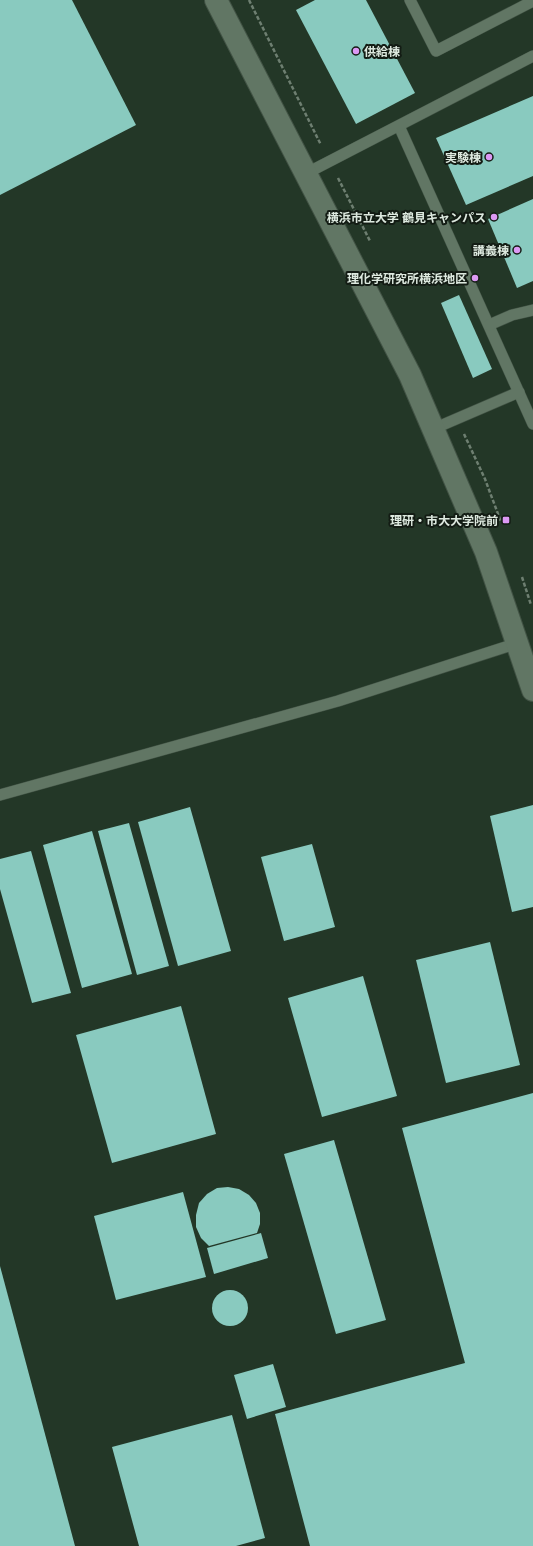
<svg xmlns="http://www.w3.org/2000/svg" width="533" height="1546" font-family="Quicksand,'Noto Sans JP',sans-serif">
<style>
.building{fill:#89cabf}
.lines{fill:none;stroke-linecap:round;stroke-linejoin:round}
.service-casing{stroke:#425345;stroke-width:12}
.tertiary-casing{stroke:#425345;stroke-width:24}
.path{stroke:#6e7f71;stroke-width:2.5;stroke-dasharray:4 2;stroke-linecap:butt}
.service{stroke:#617664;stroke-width:11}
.tertiary{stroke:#617664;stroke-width:22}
.poi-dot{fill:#dc99f4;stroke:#131c14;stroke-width:1.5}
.labels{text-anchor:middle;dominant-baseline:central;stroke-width:4;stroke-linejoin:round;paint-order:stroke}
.poi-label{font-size:12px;font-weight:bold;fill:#dde9df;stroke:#131c14;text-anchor:end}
</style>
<rect width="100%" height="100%" fill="#233727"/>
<g class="building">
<path d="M 0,0 L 72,0 L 136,125 L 0,195 Z"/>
<path d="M 315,0 L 366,0 L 415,93 L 356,124 L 296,10 Z"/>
<path d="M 533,96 L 533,176 L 466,205 L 436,138 Z"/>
<path d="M 533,199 L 533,281 L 517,288 L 488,219 Z"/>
<path d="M 459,295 L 492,369 L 473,378 L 441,303 Z"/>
<path d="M 533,805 L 533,907 L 512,912 L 490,816 Z"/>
<path d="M 190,807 L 231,951 L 178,966 L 138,822 Z"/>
<path d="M 129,823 L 169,966 L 137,975 L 98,831 Z"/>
<path d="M 92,831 L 132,974 L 82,988 L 43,845 Z"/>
<path d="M 312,844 L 335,927 L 284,941 L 261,857 Z"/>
<path d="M 31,851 L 71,993 L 32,1003 L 0,889 L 0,859 Z"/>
<path d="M 490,942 L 520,1065 L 446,1083 L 416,960 Z"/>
<path d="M 363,976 L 397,1096 L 322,1117 L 288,998 Z"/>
<path d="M 181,1006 L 216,1134 L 112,1163 L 76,1035 Z"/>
<path d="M 533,1093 L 533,1546 L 310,1546 L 275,1414 L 465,1363 L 402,1128 Z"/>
<path d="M 334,1140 L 386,1320 L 336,1334 L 284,1154 Z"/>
<path d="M 228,1187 L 239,1189 L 249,1195 L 256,1203 L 260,1213 L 260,1224 L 257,1233 L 209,1246 L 201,1238 L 196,1227 L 196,1215 L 199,1203 L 207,1194 L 217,1188 Z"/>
<path d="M 183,1192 L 206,1277 L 116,1300 L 94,1216 Z"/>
<path d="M 261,1233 L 268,1258 L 214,1274 L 207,1248 Z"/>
<path d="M 0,1266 L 75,1546 L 0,1546 Z"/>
<circle cx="230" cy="1308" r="18"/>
<path d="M 273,1364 L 286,1407 L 247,1419 L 234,1375 Z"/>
<path d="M 232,1415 L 265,1538 L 236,1546 L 139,1546 L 112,1447 Z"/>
</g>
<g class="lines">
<defs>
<g id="service">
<path d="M 410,0 L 436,51 L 533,1"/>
<path d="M 399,126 L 533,424"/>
<path d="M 305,174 L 533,56"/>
<path d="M 489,325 L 512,315 L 533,310"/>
<path d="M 433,429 L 519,392"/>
<path d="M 0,795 L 338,701 L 518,643"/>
</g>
<path id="tertiary" d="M 216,0 L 410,375 L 486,552 L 533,690"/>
</defs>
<use href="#service" class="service-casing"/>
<use href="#tertiary" class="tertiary-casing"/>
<g class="path">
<path d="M 249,0 L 321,145"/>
<path d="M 338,178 L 370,241"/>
<path d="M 464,434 L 485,479 L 501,522"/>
<path d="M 522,577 L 531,605"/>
</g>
<use href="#service" class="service"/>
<use href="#tertiary" class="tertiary"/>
</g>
<g class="poi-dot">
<circle cx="356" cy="51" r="4"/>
<circle cx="489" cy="157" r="4"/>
<circle cx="494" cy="217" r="4"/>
<circle cx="517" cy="250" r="4"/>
<circle cx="475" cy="278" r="4"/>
<rect x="502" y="516" width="8" height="8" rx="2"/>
</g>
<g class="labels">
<g class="poi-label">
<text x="364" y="51" text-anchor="start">供給棟</text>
<text x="481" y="157">実験棟</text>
<text x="486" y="217">横浜市立大学 鶴見キャンパス</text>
<text x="509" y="250">講義棟</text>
<text x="467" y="278">理化学研究所横浜地区</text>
<text x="498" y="520">理研・市大大学院前</text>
</g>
</g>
</svg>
